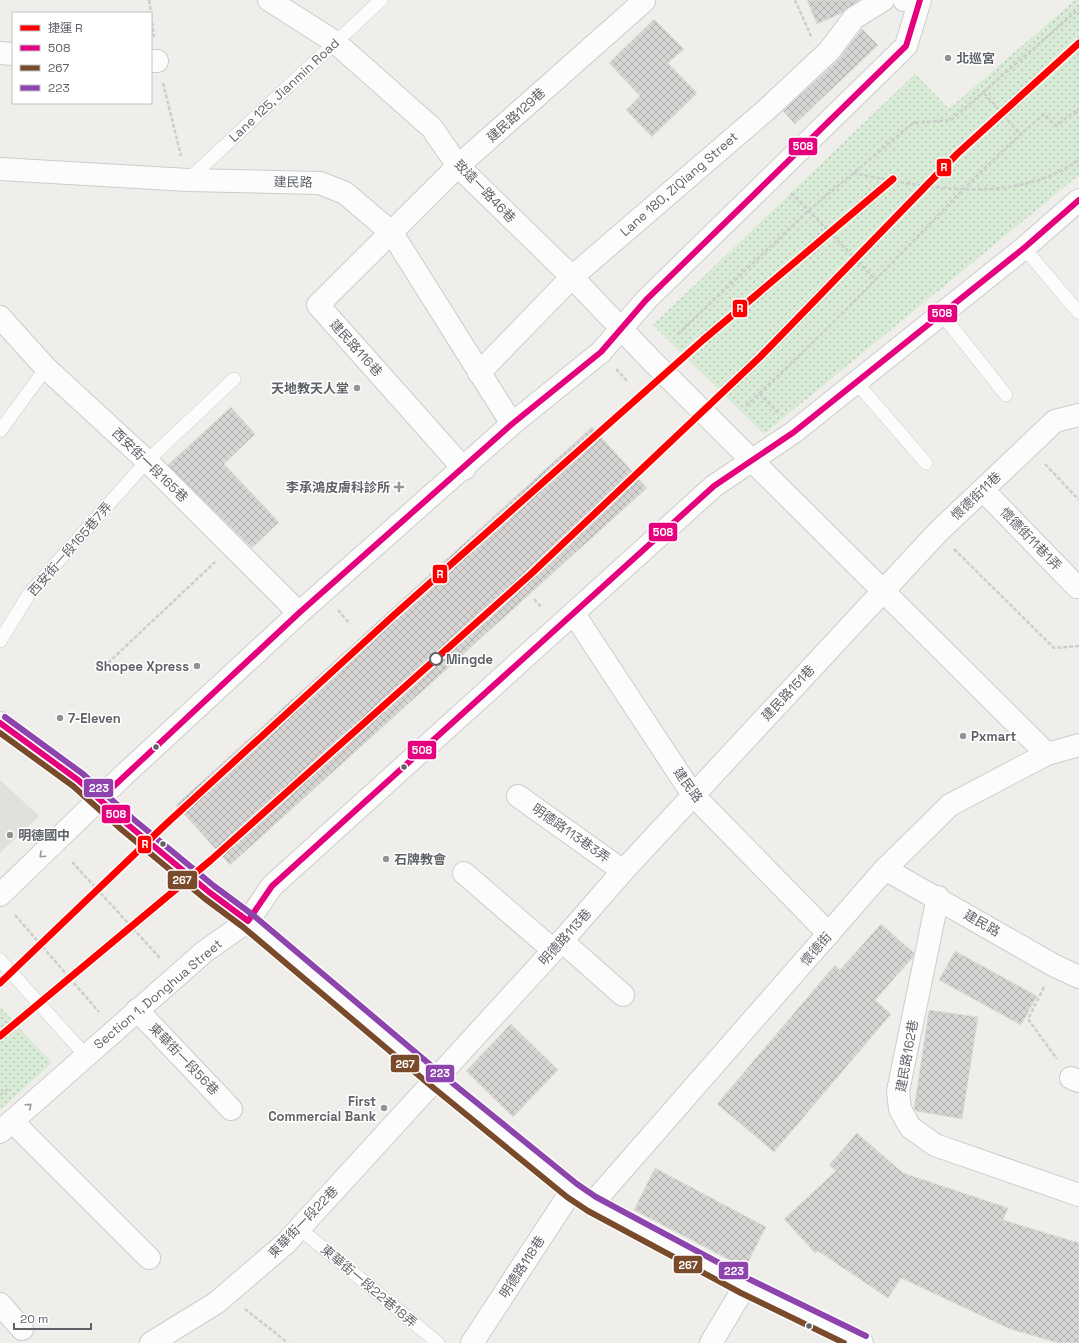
<svg xmlns="http://www.w3.org/2000/svg" width="1079" height="1343" font-family="'Space Grotesk','Noto Sans TC',sans-serif">
<style>
.education{fill:#e2e0da}
.grass{fill:url(#grass-dots)}
.building{fill:url(#building-cross-hatch);stroke:#deddd9}
.lines{fill:none;stroke-linecap:round;stroke-linejoin:round}
.service-casing{stroke:#cbcccc;stroke-width:14}
.minor-casing{stroke:#cbcccc;stroke-width:24}
.tertiary-casing{stroke:#cbcccc;stroke-width:24}
.path{stroke:#cacfcc;stroke-width:2.5;stroke-dasharray:4 2;stroke-linecap:butt}
.service{stroke:#fdfcfc;stroke-width:13}
.minor{stroke:#fdfcfc;stroke-width:22}
.tertiary{stroke:#fdfcfc;stroke-width:22}
.bus-1-casing{stroke:#fff;stroke-width:9}
.bus-2-casing{stroke:#fff;stroke-width:9}
.bus-3-casing{stroke:#fff;stroke-width:9}
.bus-1{stroke:#e5007d;stroke-width:6}
.bus-2{stroke:#7a4b2a;stroke-width:6}
.bus-3{stroke:#8e44ad;stroke-width:6}
.metro-1-casing{stroke:#fff;stroke-width:10}
.metro-1{stroke:#f00;stroke-width:7}
.oneway{stroke:#96999c}
.poi-dot{fill:#919496;stroke:#fff;stroke-width:1.5}
.stop-dot{fill:#fff;stroke:#5f6368;stroke-width:2}
.bus-dot{fill:#5f6368;stroke:#fff;stroke-width:1.5}
.labels{text-anchor:middle;dominant-baseline:central;stroke-width:3;stroke-linejoin:round;paint-order:stroke}
.poi-label{font-size:13px;font-weight:bold;fill:#5f6368;stroke:#fff;text-anchor:start}
.street-label{font-size:13px;fill:#5f6368;stroke:#fff}
.stop-label{font-size:13px;font-weight:bold;fill:#5f6368;stroke:#fff;text-anchor:start}
.line-badge{stroke:#fff;stroke-width:1.5}
.badge-label{font-size:11px;text-anchor:middle;font-weight:bold;fill:#fff}
</style>
<defs>
<pattern id="grass-dots" width="8" height="8" patternUnits="userSpaceOnUse"><rect width="8" height="8" fill="#d8ebd6"/><path d="M2 2h.1M6 6h.1" fill="none" stroke="#b2c2b1" stroke-width="1.8" stroke-linecap="round"/></pattern>
<pattern id="building-cross-hatch" width="8" height="8" patternUnits="userSpaceOnUse"><rect width="8" height="8" fill="#d6d5d3"/><path d="M0 0l8 8M0 8l8-8" fill="none" stroke="#b1b0af"/></pattern>
</defs>
<rect width="100%" height="100%" fill="#efeeea"/>
<path class="education" d="M 0,780 L 39,816 L 0,853 Z"/>
<g class="grass">
<path d="M 1075,0 L 1079,0 L 1079,175 L 764,434 L 653,325 L 915,74 L 949,109 Z"/>
<path d="M 0,1007 L 52,1063 L 0,1110 Z"/>
</g>
<g class="building">
<path d="M 807,0 L 859,0 L 842,13 L 817,24 Z"/>
<path d="M 654,19 L 684,49 L 668,63 L 697,93 L 652,137 L 626,110 L 640,96 L 609,63 Z"/>
<path d="M 862,29 L 878,45 L 795,124 L 783,111 L 838,60 Z"/>
<path d="M 231,407 L 255,434 L 224,464 L 279,522 L 252,548 L 168,465 Z"/>
<path d="M 592,427 L 647,488 L 230,865 L 176,805 Z"/>
<path d="M 881,924 L 914,953 L 913,957 L 875,1000 L 891,1014 L 774,1152 L 717,1104 L 835,965 L 840,970 Z"/>
<path d="M 955,951 L 1037,996 L 1021,1025 L 939,980 Z"/>
<path d="M 929,1010 L 978,1017 L 962,1119 L 916,1111 L 914,1108 Z"/>
<path d="M 511,1024 L 558,1070 L 513,1117 L 466,1071 Z"/>
<path d="M 857,1133 L 903,1173 L 1008,1208 L 1003,1220 L 1079,1243 L 1079,1343 L 1059,1343 L 1010,1329 L 901,1278 L 888,1298 L 818,1251 L 815,1253 L 784,1219 L 836,1171 L 829,1165 Z"/>
<path d="M 655,1168 L 766,1227 L 745,1268 L 634,1210 Z"/>
</g>
<g class="lines">
<defs>
<g id="service">
<path d="M 188,180 L 381,0"/>
<path d="M 1024,248 L 1079,313"/>
<path d="M 941,313 L 1006,395"/>
<path d="M 856,382 L 926,463"/>
<path d="M 0,431 L 46,368"/>
<path d="M 0,641 L 29,594 L 147,461 L 234,379"/>
<path d="M 0,960 L 86,1056"/>
<path d="M 299,1228 L 438,1343"/>
</g>
<g id="minor">
<path d="M 269,0 L 335,42 L 432,128 L 458,166 L 572,277 L 651,360 L 1047,754"/>
<path d="M 904,0 L 919,1"/>
<path d="M 0,53 L 13,54"/>
<path d="M 151,61 L 157,61"/>
<path d="M 0,169 L 188,180 L 320,183 L 345,193 L 392,233 L 512,424"/>
<path d="M 0,317 L 46,368 L 147,461 L 299,613"/>
<path d="M 479,373 L 572,277 L 766,110 L 829,51 L 854,18 L 883,0"/>
<path d="M 464,469 L 318,305 L 458,166 L 644,1"/>
<path d="M 983,490 L 1077,587 L 1079,587"/>
<path d="M 574,614 L 693,795 L 829,934"/>
<path d="M 0,723 L 78,780 L 127,824 L 209,892 L 248,921 L 435,1079 L 572,1190 L 592,1204 L 745,1286 L 862,1343"/>
<path d="M 518,796 L 623,871"/>
<path d="M 885,869 L 1055,966 L 1079,977"/>
<path d="M 464,873 L 553,950"/>
<path d="M 938,897 L 898,1091 L 900,1109 L 910,1127 L 935,1145 L 1079,1195"/>
<path d="M 562,941 L 623,995"/>
<path d="M 137,1010 L 231,1109"/>
<path d="M 1071,1078 L 1079,1081"/>
<path d="M 12,1121 L 149,1258"/>
<path d="M 592,1204 L 885,869 L 950,805 L 1047,754 L 1079,745"/>
<path d="M 0,1304 L 22,1329"/>
<path d="M 151,1343 L 216,1303 L 286,1243 L 562,941 L 623,871 L 938,532 L 1055,421 L 1079,415"/>
<path d="M 472,1343 L 572,1190"/>
<path d="M 711,1343 L 745,1286"/>
</g>
<g id="tertiary">
<path d="M 0,895 L 124,775 L 299,613 L 512,424 L 601,352 L 646,300 L 906,46 L 920,0"/>
<path d="M 0,1132 L 204,952 L 248,921 L 272,886 L 714,486 L 794,432 L 1024,248 L 1079,200"/>
</g>
</defs>
<use href="#service" class="service-casing"/>
<use href="#minor" class="minor-casing"/>
<use href="#tertiary" class="tertiary-casing"/>
<g class="path">
<path d="M 149,0 L 151,13"/>
<path d="M 795,0 L 811,36"/>
<path d="M 151,16 L 154,37"/>
<path d="M 163,83 L 181,156"/>
<path d="M 984,93 L 1020,134"/>
<path d="M 1075,111 L 1079,116"/>
<path d="M 853,173 C 927,188 1013,206 1079,160"/>
<path d="M 791,193 L 876,280"/>
<path d="M 678,334 L 808,211 L 913,123 L 951,120 L 1079,9"/>
<path d="M 616,369 L 628,382"/>
<path d="M 759,393 L 778,413"/>
<path d="M 746,406 C 790,364 834,323 876,279 C 932,223 984,164 1044,114 L 1056,126 L 1079,108"/>
<path d="M 1045,464 L 1079,500"/>
<path d="M 954,549 L 1054,648 L 1079,646"/>
<path d="M 534,599 L 542,608"/>
<path d="M 338,610 L 350,624"/>
<path d="M 108,663 L 215,562"/>
<path d="M 72,862 L 161,959"/>
<path d="M 15,915 L 99,1012"/>
<path d="M 1044,987 L 1028,1019 L 1057,1059"/>
<path d="M 0,1095 L 10,1088"/>
<path d="M 245,1309 L 288,1343"/>
</g>
<use href="#service" class="service"/>
<use href="#minor" class="minor"/>
<use href="#tertiary" class="tertiary"/>
<defs>
<g id="bus-1">
<path d="M 0,723 L 78,780 L 127,824 L 209,892 L 248,921 L 272,886 L 714,486 L 794,432 L 1024,248 L 1079,200"/>
<path d="M 100,799 L 299,613 L 512,424 L 601,352 L 646,300 L 906,46 L 920,0"/>
</g>
<path id="bus-2" d="M 0,733 L 73,786 L 122,830 L 204,898 L 243,927 L 430,1085 L 567,1197 L 588,1211 L 741,1293 L 844,1343"/>
<path id="bus-3" d="M 5,717 L 83,774 L 132,818 L 214,886 L 253,915 L 440,1073 L 577,1184 L 596,1197 L 749,1279 L 866,1336"/>
</defs>
<use href="#bus-1" class="bus-1-casing"/>
<use href="#bus-2" class="bus-2-casing"/>
<use href="#bus-3" class="bus-3-casing"/>
<use href="#bus-1" class="bus-1"/>
<use href="#bus-2" class="bus-2"/>
<use href="#bus-3" class="bus-3"/>
<defs>
<g id="metro-1">
<path d="M 0,983 L 165,825 L 394,615 L 703,340 L 893,179"/>
<path d="M 0,1036 L 211,860 L 532,573 L 760,357 L 957,154 L 1079,43"/>
</g>
</defs>
<use href="#metro-1" class="metro-1-casing"/>
<use href="#metro-1" class="metro-1"/>
</g>
<defs><path id="oneway-chevron" d="M-2-3.5L2.5 0L-2 3.5" fill="none" stroke-width="1.6" stroke-linecap="round" stroke-linejoin="round"/></defs>
<g class="oneway">
<use href="#oneway-chevron" transform="translate(42 855) rotate(137)"/>
<use href="#oneway-chevron" transform="translate(29 1106) rotate(-42)"/>
</g>
<g class="poi-dot">
<circle cx="948" cy="58" r="4"/>
<circle cx="357" cy="388" r="4"/>
<path d="M397 481h4v4h4v4h-4v4h-4v-4h-4v-4h4z"/>
<circle cx="197" cy="666" r="4"/>
<circle cx="60" cy="718" r="4"/>
<circle cx="963" cy="736" r="4"/>
<circle cx="10" cy="835" r="4"/>
<circle cx="386" cy="859" r="4"/>
<circle cx="384" cy="1108" r="4"/>
</g>
<circle class="stop-dot" cx="436" cy="659" r="6"/>
<g class="bus-dot">
<circle cx="156" cy="747" r="3.5"/>
<circle cx="404" cy="767" r="3.5"/>
<circle cx="163" cy="844" r="3.5"/>
<circle cx="809" cy="1326" r="3.5"/>
</g>
<g class="labels">
<g class="poi-label">
<text x="956" y="58">北巡宮</text>
<text x="349" y="388" text-anchor="end">天地教天人堂</text>
<text x="390" y="487" text-anchor="end">李承鴻皮膚科診所</text>
<text x="189" y="666" text-anchor="end">Shopee Xpress</text>
<text x="68" y="718">7-Eleven</text>
<text x="971" y="736">Pxmart</text>
<text x="18" y="835">明德國中</text>
<text x="394" y="859">石牌教會</text>
<text x="376" y="1101" text-anchor="end">First<tspan x="376" dy="15">Commercial Bank</tspan></text>
</g>
<g class="street-label">
<text transform="translate(284 90) rotate(-43)">Lane 125, Jianmin Road</text>
<text transform="translate(516 115) rotate(-42)">建民路129巷</text>
<text transform="translate(293 182) rotate(1)">建民路</text>
<text transform="translate(679 184) rotate(-41)">Lane 180, ZiQiang Street</text>
<text transform="translate(485 191) rotate(46)">致遠一路46巷</text>
<text transform="translate(356 348) rotate(48)">建民路116巷</text>
<text transform="translate(150 465) rotate(44)">西安街一段165巷</text>
<text transform="translate(976 496) rotate(-44)">懷德街11巷</text>
<text transform="translate(1031 539) rotate(46)">懷德街11巷1弄</text>
<text transform="translate(70 549) rotate(-49)">西安街一段165巷7弄</text>
<text transform="translate(788 693) rotate(-47)">建民路151巷</text>
<text transform="translate(688 785) rotate(54)">建民路</text>
<text transform="translate(571 833) rotate(35)">明德路113巷3弄</text>
<text transform="translate(982 923) rotate(30)">建民路</text>
<text transform="translate(565 937) rotate(-48)">明德路113巷</text>
<text transform="translate(816 949) rotate(-49)">懷德街</text>
<text transform="translate(158 994) rotate(-40)">Section 1, Donghua Street</text>
<text transform="translate(907 1056) rotate(-80)">建民路162巷</text>
<text transform="translate(184 1059) rotate(46)">東華街一段56巷</text>
<text transform="translate(303 1222) rotate(-46)">東華街一段22巷</text>
<text transform="translate(522 1267) rotate(-57)">明德路118巷</text>
<text transform="translate(369 1286) rotate(40)">東華街一段22巷18弄</text>
</g>
<g class="stop-label">
<text x="446" y="659">Mingde</text>
</g>
</g>
<g class="line-badge">
<rect x="788" y="137" width="30" height="19" rx="4" fill="#e5007d"/>
<rect x="936" y="158" width="16" height="19" rx="4" fill="#f00"/>
<rect x="732" y="299" width="16" height="19" rx="4" fill="#f00"/>
<rect x="927" y="304" width="31" height="19" rx="4" fill="#e5007d"/>
<rect x="648" y="522" width="30" height="20" rx="4" fill="#e5007d"/>
<rect x="432" y="564" width="16" height="20" rx="4" fill="#f00"/>
<rect x="407" y="740" width="30" height="20" rx="4" fill="#e5007d"/>
<rect x="83" y="778" width="31" height="20" rx="4" fill="#8e44ad"/>
<rect x="101" y="804" width="30" height="20" rx="4" fill="#e5007d"/>
<rect x="137" y="835" width="15" height="19" rx="4" fill="#f00"/>
<rect x="167" y="870" width="31" height="20" rx="4" fill="#7a4b2a"/>
<rect x="390" y="1054" width="30" height="19" rx="4" fill="#7a4b2a"/>
<rect x="425" y="1064" width="30" height="19" rx="4" fill="#8e44ad"/>
<rect x="673" y="1255" width="30" height="19" rx="4" fill="#7a4b2a"/>
<rect x="718" y="1261" width="31" height="19" rx="4" fill="#8e44ad"/>
</g>
<g class="badge-label">
<text x="803" y="150">508</text>
<text x="944" y="171">R</text>
<text x="740" y="312">R</text>
<text x="942" y="317">508</text>
<text x="663" y="536">508</text>
<text x="440" y="578">R</text>
<text x="422" y="754">508</text>
<text x="99" y="792">223</text>
<text x="116" y="818">508</text>
<text x="145" y="848">R</text>
<text x="182" y="884">267</text>
<text x="405" y="1068">267</text>
<text x="440" y="1077">223</text>
<text x="688" y="1269">267</text>
<text x="734" y="1275">223</text>
</g>
<rect x="12" y="12" width="140" height="92" fill="#ffffff" stroke="#bfc1c3"/>
<rect x="20" y="25" width="20" height="6" fill="#ff0000" stroke="#bfc1c3"/>
<text x="48" y="32" font-size="12" fill="#5f6368">捷運 R</text>
<rect x="20" y="45" width="20" height="6" fill="#e5007d" stroke="#bfc1c3"/>
<text x="48" y="52" font-size="12" fill="#5f6368">508</text>
<rect x="20" y="65" width="20" height="6" fill="#7a4b2a" stroke="#bfc1c3"/>
<text x="48" y="72" font-size="12" fill="#5f6368">267</text>
<rect x="20" y="85" width="20" height="6" fill="#8e44ad" stroke="#bfc1c3"/>
<text x="48" y="92" font-size="12" fill="#5f6368">223</text>
<path d="M14 1323v6h77v-6" fill="none" stroke="#5f6368" stroke-width="2"/>
<text x="20" y="1323" font-size="12" fill="#5f6368" stroke="#ffffff" stroke-width="3" paint-order="stroke">20 m</text>
</svg>
